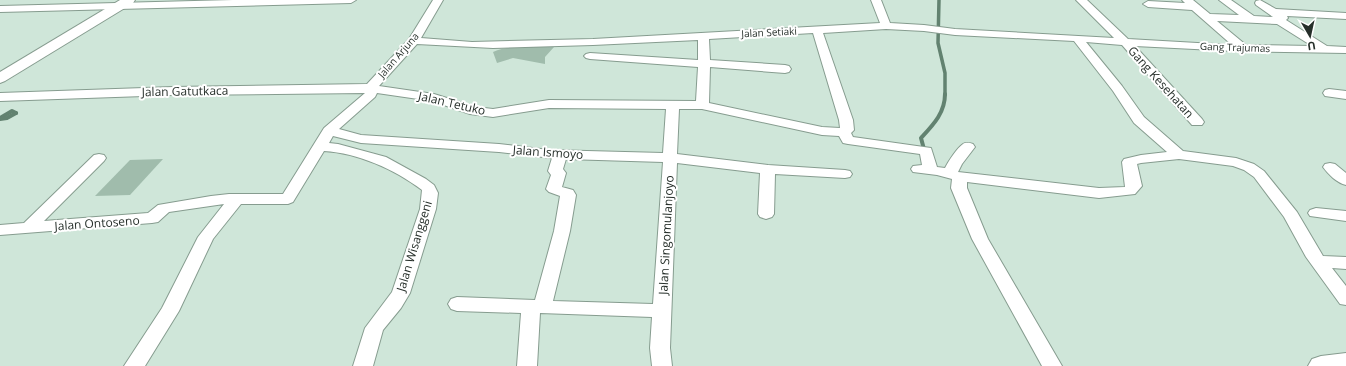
<svg xmlns="http://www.w3.org/2000/svg" width="1346" height="366" font-family="'Open Sans',sans-serif">
<style>
.green{fill:#a0bcac}
.lines{fill:none;stroke-linecap:round;stroke-linejoin:round}
.stream-far1{stroke:#628270;stroke-width:3.5}
.stream{stroke:#628270;stroke-width:4}
.minor-casing{stroke:#869c8f;stroke-width:2}
.major-casing{stroke:#869c8f;stroke-width:2}
.minor{fill:#fff;fill-rule:evenodd}
.major{fill:#fff;fill-rule:evenodd}
.labels{text-anchor:middle;dominant-baseline:central;stroke-width:4;stroke-linejoin:round;paint-order:stroke}
.far-street-label{font-size:10px;fill:#262f2a;stroke:#fff}
.street-label{font-size:12px;fill:#262f2a;stroke:#fff}
</style>
<rect width="100%" height="100%" fill="#cfe6d9"/>
<g class="green">
<path d="M 525,44 L 554,47 L 545,57 L 545,64 L 513,58 L 497,63 L 493,52 C 504,47 514,48 525,44 Z"/>
<path d="M 163,159 L 130,195 L 95,196 L 130,160 Z"/>
</g>
<g class="lines">
<path class="stream-far1" d="M 939,0 L 938,43 L 945,73 L 945,95"/>
<g class="stream">
<path d="M 0,118 L 12,111 L 16,113"/>
<path d="M 0,119 L 7,118 L 16,113"/>
<path d="M 925,153 L 921,138 C 933,125 945,113 945,94"/>
</g>
<defs>
<g id="minor">
<path d="M 233,0 L 356,0 L 351,3 L 0,12 L 0,6 Z"/>
<path d="M 433,0 L 443,0 L 421,38 L 472,42 L 593,39 L 880,23 L 871,0 L 881,0 L 890,23 L 924,25 L 955,29 L 1114,38 L 1076,0 L 1087,0 L 1128,39 L 1232,45 L 1192,10 L 1148,7 L 1143,4 L 1148,1 L 1185,3 L 1182,0 L 1193,0 L 1210,14 L 1239,15 L 1219,0 L 1231,0 L 1254,16 L 1273,17 L 1256,5 L 1255,3 L 1256,1 L 1260,0 L 1276,9 L 1346,13 L 1346,19 L 1287,16 L 1288,18 L 1286,20 L 1327,46 L 1346,47 L 1346,53 L 1234,51 L 1135,46 L 1202,119 L 1204,122 L 1202,125 L 1192,125 L 1122,45 L 1086,42 L 1122,86 L 1144,117 L 1183,151 L 1236,158 L 1254,164 L 1264,171 L 1297,212 L 1323,256 L 1346,257 L 1346,269 L 1332,268 L 1346,286 L 1346,305 L 1340,304 L 1306,257 L 1284,217 L 1254,177 L 1244,170 L 1233,166 L 1179,159 L 1141,163 L 1137,164 L 1142,186 L 1135,194 L 1099,198 L 967,182 L 967,188 L 988,239 L 1062,366 L 1042,366 L 972,239 L 951,188 L 952,179 L 937,175 L 913,172 L 911,169 L 913,166 L 922,165 L 920,154 L 848,144 L 843,143 L 839,136 L 822,135 L 702,109 L 679,109 L 677,154 L 768,165 L 845,170 L 850,171 L 852,174 L 850,177 L 845,178 L 775,174 L 774,214 L 772,217 L 766,219 L 760,217 L 758,214 L 760,173 L 677,163 L 670,348 L 672,366 L 652,366 L 650,348 L 652,317 L 540,313 L 537,366 L 517,366 L 521,313 L 457,311 L 451,309 L 448,304 L 451,299 L 457,297 L 535,300 L 554,231 L 560,196 L 549,192 L 546,189 L 551,175 L 548,171 L 552,158 L 499,152 L 361,143 L 333,136 L 329,143 L 338,144 L 386,157 L 426,179 L 434,185 L 438,193 L 436,209 L 410,293 L 401,308 L 383,330 L 373,366 L 353,366 L 365,328 L 392,292 L 420,209 L 422,190 C 394,169 358,153 324,151 L 293,202 L 288,204 L 241,204 L 213,239 L 179,311 L 145,366 L 124,366 L 162,308 L 198,237 L 224,204 L 169,212 L 158,222 L 152,223 L 0,235 L 0,225 L 24,223 L 94,155 L 99,154 L 104,155 L 106,158 L 104,161 L 44,221 L 148,213 L 158,205 L 211,196 L 229,194 L 283,194 L 324,128 L 365,93 L 173,95 L 0,101 L 0,93 L 173,87 L 367,84 L 409,39 ZM 1217,21 L 1277,24 L 1312,46 L 1246,45 ZM 886,29 L 924,31 L 955,35 L 1074,41 L 1113,91 L 1134,123 L 1167,152 L 1141,155 L 1124,159 L 1122,162 L 1125,187 L 1099,188 L 958,172 L 962,164 L 975,147 L 973,144 C 970,143 966,142 963,144 C 957,148 948,162 945,168 L 937,167 L 931,148 L 853,137 L 851,133 L 854,130 L 853,120 L 823,33 ZM 813,33 L 839,120 L 840,128 L 822,127 L 709,103 L 710,67 L 785,73 L 789,72 L 791,69 L 789,66 L 785,65 L 710,60 L 709,39 ZM 698,40 L 698,60 L 590,53 L 586,54 L 584,56 L 586,58 L 590,59 L 698,67 L 696,101 L 549,100 L 493,109 L 476,107 L 434,94 L 379,86 L 417,44 L 493,48 L 593,45 ZM 377,93 L 432,101 L 470,114 L 493,117 L 549,108 L 666,109 L 663,153 L 549,150 L 499,144 L 361,135 L 339,129 L 375,97 ZM 566,159 L 663,162 L 653,304 L 553,301 L 570,231 L 576,195 L 573,190 L 562,187 L 566,173 L 563,169 Z"/>
<path d="M 1329,89 L 1346,91 L 1346,99 L 1325,96 L 1323,93 L 1325,90 Z"/>
<path d="M 1330,163 L 1335,164 L 1346,173 L 1346,185 C 1337,183 1328,174 1323,167 L 1325,164 Z"/>
<path d="M 1316,208 L 1346,211 L 1346,221 L 1310,216 L 1308,213 L 1310,210 Z"/>
</g>
<g id="major">
<path d="M 120,0 L 135,0 L 133,3 L 5,81 L 0,83 L 0,72 Z"/>
<path d="M 1346,353 L 1346,366 L 1308,366 L 1312,359 L 1321,356 Z"/>
</g>
</defs>
<use href="#minor" class="minor-casing"/>
<use href="#major" class="major-casing"/>
<use href="#minor" class="minor"/>
<use href="#major" class="major"/>
</g>
<g class="labels">
<g class="far-street-label">
<text transform="translate(769 32) rotate(-3)">Jalan Setiaki</text>
<text transform="translate(1235 47) rotate(2)">Gang Trajumas</text>
<text transform="translate(398 55) rotate(-49)">Jalan Arjuna</text>
</g>
<g class="street-label">
<text transform="translate(1161 82) rotate(48)">Gang Kesehatan</text>
<text transform="translate(185 91) rotate(-1)">Jalan Gatutkaca</text>
<text transform="translate(452 103) rotate(13)">Jalan Tetuko</text>
<text transform="translate(548 152) rotate(4)">Jalan Ismoyo</text>
<text transform="translate(97 223) rotate(-4)">Jalan Ontoseno</text>
<text transform="translate(666 235) rotate(-87)">Jalan Singomulanjoyo</text>
<text transform="translate(414 246) rotate(-73)">Jalan Wisanggeni</text>
</g>
</g>
<g transform="translate(1310 36) rotate(171)" stroke="#ffffff" stroke-width="3" paint-order="stroke">
<path d="M0-3L7 15L0 10L-7 15Z" fill="#262f2a"/>
<text y="-6" font-size="11" font-weight="bold" text-anchor="middle" fill="#262f2a">U</text>
</g>
</svg>
